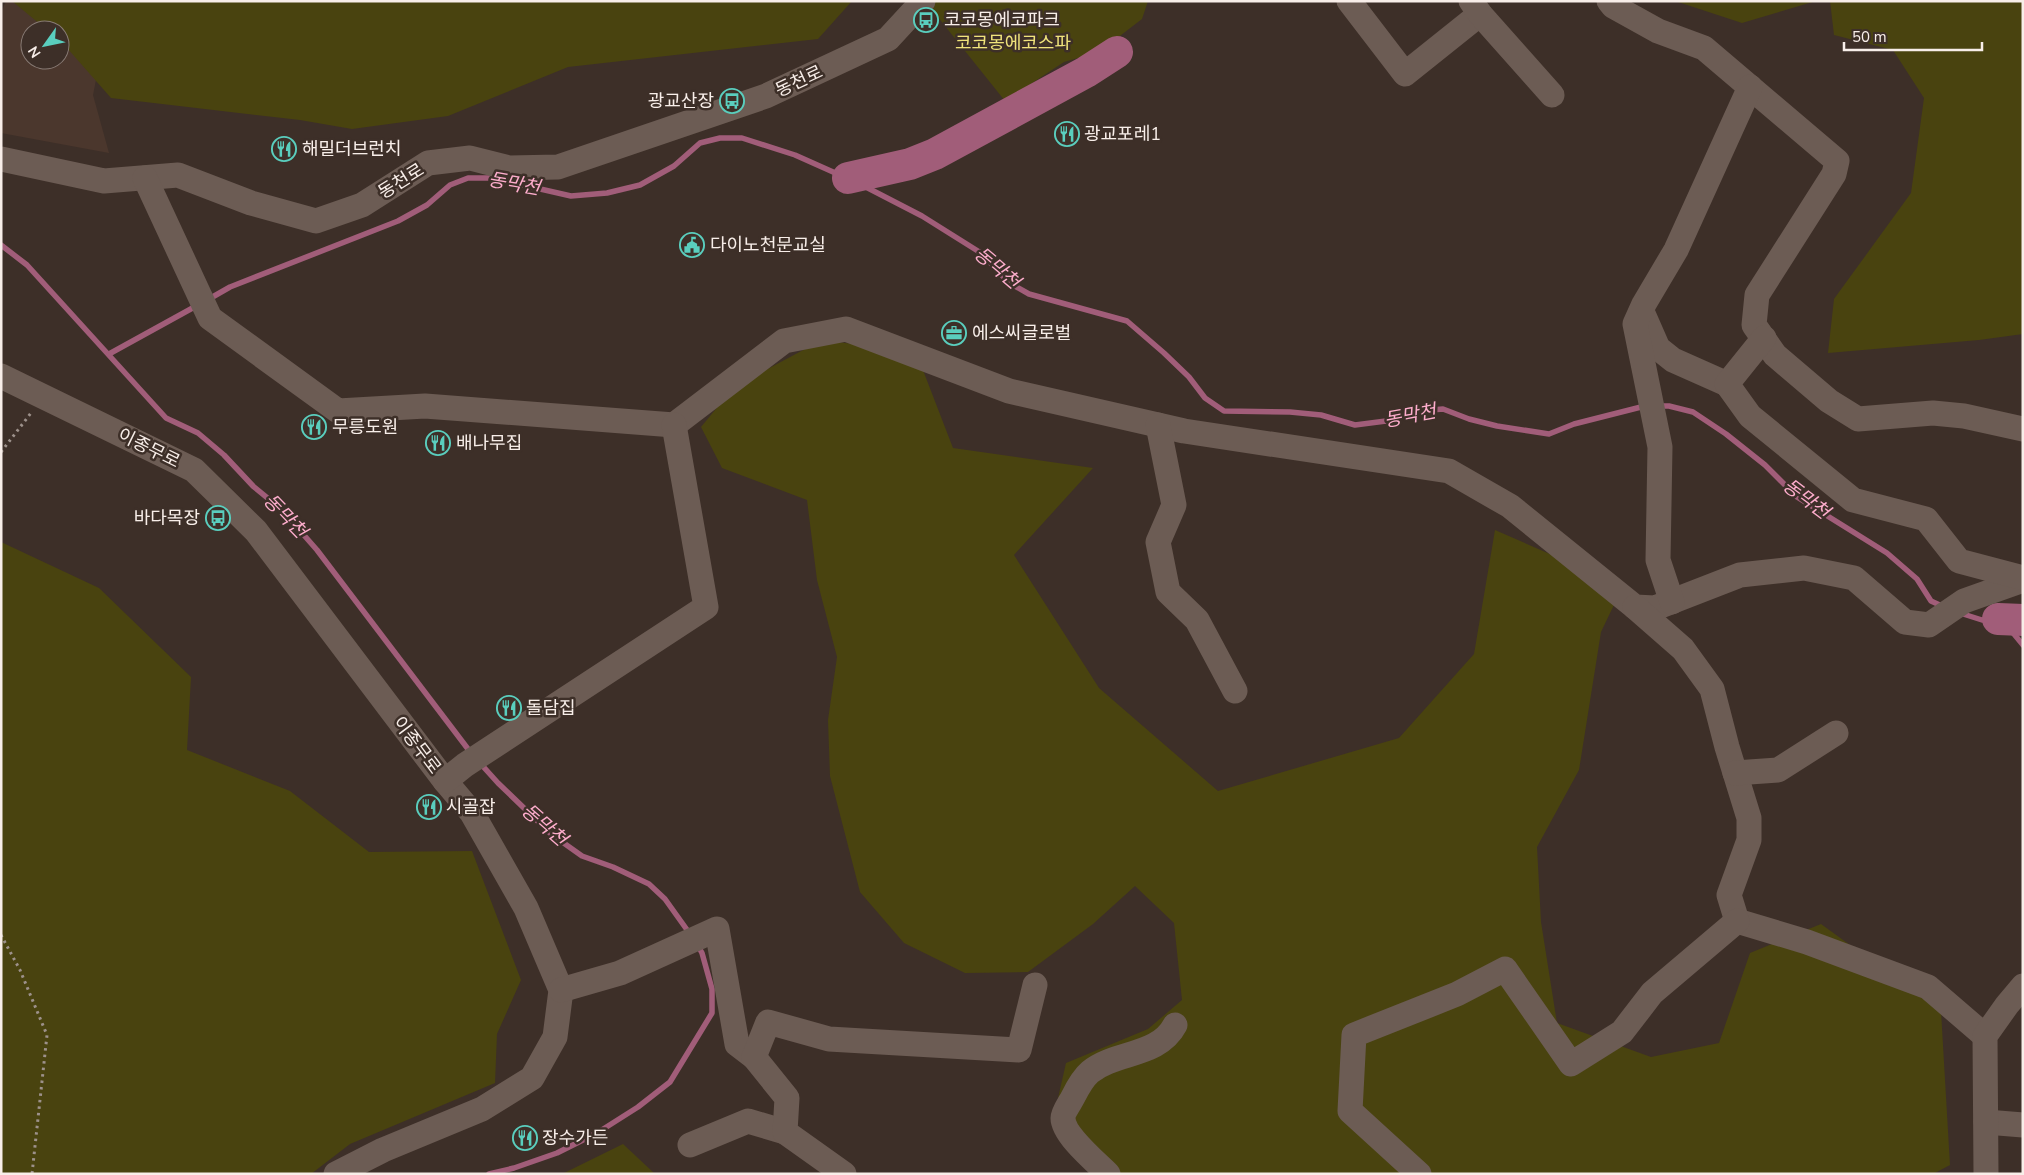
<svg xmlns="http://www.w3.org/2000/svg" width="2024" height="1175" font-family="'Nunito Sans','Noto Sans KR',sans-serif">
<style>
.built{fill:#4b372d;fill-rule:evenodd}
.green{fill:#49430f}
.lines{fill:none;stroke-linecap:round;stroke-linejoin:round}
.stream{stroke:#a15d79;stroke-width:5.5}
.river{stroke:#a15d79;stroke-width:32}
.path{stroke:#9d918b;stroke-width:3;stroke-dasharray:2.5 4;stroke-linecap:butt}
.minor{stroke:#6c5c54;stroke-width:25}
.labels{text-anchor:middle;dominant-baseline:central;stroke-width:5;stroke-linejoin:round;paint-order:stroke}
.poi-label{font-size:18px;fill:#f8eee9;stroke:#3d2f28;text-anchor:start}
.park-label{font-size:18px;fill:#f0e37b;stroke:#3d2f28}
.street-label{font-size:18px;fill:#f8eee9;stroke:#3d2f28}
.water-label{font-size:19px;font-style:italic;fill:#fdadcc;stroke:#3d2f28}
</style>
<rect width="100%" height="100%" fill="#3d2f28"/>
<path class="built" d="M 6,1 L 41,1 L 105,34 L 93,95 L 109,153 L 1,133 L 1,13 ZM 30,30 L 60,30 L 60,60 L 30,60 Z"/>
<g class="green">
<path d="M 12,1 L 852,1 L 818,39 L 568,67 L 448,116 L 352,129 L 300,120 L 111,98 L 60,40 L 60,30 L 47,30 Z"/>
<path d="M 925,1 L 1148,1 L 1142,19 L 1099,52 L 1064,62 L 1005,101 Z"/>
<path d="M 1675,1 L 1816,1 L 1742,23 Z"/>
<path d="M 1830,1 L 2023,1 L 2023,334 L 1979,340 L 1828,353 L 1834,299 L 1911,193 L 1924,98 L 1893,50 L 1834,35 Z"/>
<path d="M 822,340 L 916,352 L 953,448 L 1093,468 L 1014,555 L 1099,688 L 1218,791 L 1399,738 L 1474,654 L 1495,530 L 1623,586 L 1601,632 L 1579,770 L 1537,847 L 1541,922 L 1557,1023 L 1651,1057 L 1719,1043 L 1750,953 L 1821,924 L 1941,1011 L 1950,1165 L 1933,1174 L 1119,1174 L 1105,1165 L 1058,1098 L 1066,1063 L 1148,1029 L 1182,1000 L 1174,923 L 1135,886 L 1093,924 L 1028,972 L 965,973 L 904,943 L 860,892 L 830,776 L 828,720 L 837,657 L 817,580 L 807,500 L 722,468 L 701,427 L 734,387 Z"/>
<path d="M 1,542 L 99,588 L 191,677 L 187,750 L 290,791 L 369,852 L 472,851 L 521,980 L 497,1034 L 495,1083 L 350,1144 L 311,1174 L 1,1174 Z"/>
<path d="M 623,1144 L 655,1174 L 562,1174 Z"/>
</g>
<g class="lines">
<g class="stream">
<path d="M 1,245 L 27,265 L 166,418 L 198,433 L 224,455 L 253,486 L 281,509 L 317,550 L 471,753"/>
<path d="M 209,299 L 230,287 L 398,221 L 427,205 L 450,185 L 468,178 L 492,178 L 571,196 L 607,193 L 640,185 L 674,166 L 700,143 L 720,138 L 742,138 L 795,155 L 860,184 L 922,216 L 981,253 L 1008,282 L 1029,294 L 1127,321 L 1164,353 L 1189,377 L 1205,398 L 1224,411 L 1290,412 L 1321,415 L 1355,425 L 1386,421 L 1419,411 L 1443,409 L 1469,419 L 1497,426 L 1549,434 L 1574,424 L 1645,406"/>
<path d="M 109,354 L 198,305"/>
<path d="M 1657,406 L 1669,406 L 1693,412 L 1726,434 L 1765,465 L 1797,497 L 1887,553 L 1917,579 L 1931,601 L 1944,607"/>
<path d="M 1960,613 L 1982,620 L 1998,619 L 2014,634 L 2023,645"/>
<path d="M 479,762 L 498,783 L 551,834 L 582,856 L 613,867 L 649,884 L 665,899 L 690,934"/>
<path d="M 489,1174 L 514,1168 L 557,1153 L 597,1133 L 638,1107 L 670,1082 L 712,1013 L 712,989 L 702,953 L 697,944"/>
</g>
<g class="river">
<path d="M 848,178 L 910,164 L 935,154 L 1086,72 L 1117,52"/>
<path d="M 1998,619 L 2023,620"/>
</g>
<g class="path">
<path d="M 1,452 L 31,413"/>
<path d="M 1,935 L 20,970 L 47,1035 L 32,1174"/>
</g>
<g class="minor">
<path d="M 1349,1 L 1405,74 L 1480,14"/>
<path d="M 1471,1 L 1480,14 L 1552,95"/>
<path d="M 1609,1 L 1613,6 L 1658,31 L 1704,48 L 1837,161 L 1834,174 L 1757,295 L 1754,325 L 1775,355 L 1829,401 L 1858,419 L 1933,413 L 1964,416 L 2023,429"/>
<path d="M 1,159 L 104,181 L 178,175 L 251,203 L 316,221 L 362,205 L 428,163 L 470,158 L 509,168 L 558,167 L 766,96 L 888,39 L 923,1"/>
<path d="M 145,178 L 210,318 L 338,411 L 425,406 L 674,425 L 784,341 L 846,329 L 1009,391 L 1184,431 L 1449,471 L 1510,506 L 1635,607 L 1655,608 L 1740,575 L 1804,568 L 1854,578 L 1905,622 L 1929,625 L 1964,601 L 2023,580"/>
<path d="M 1644,316 L 1658,348 L 1673,360 L 1727,384"/>
<path d="M 1764,338 L 1727,384 L 1750,416 L 1853,500 L 1926,519 L 1959,561 L 2023,578"/>
<path d="M 1,376 L 194,470 L 256,531 L 445,781 L 472,813 L 526,908 L 561,990 L 555,1037 L 532,1078 L 482,1109 L 383,1150 L 336,1174"/>
<path d="M 1158,425 L 1174,505 L 1158,542 L 1168,592 L 1197,620 L 1235,691"/>
<path d="M 1672,602 L 1658,560 L 1660,447 L 1635,324 L 1644,304 L 1676,250 L 1750,87"/>
<path d="M 1635,607 L 1683,649 L 1712,689 L 1727,747 L 1749,818 L 1749,840 L 1729,895 L 1737,921 L 1807,942 L 1928,987 L 1985,1036"/>
<path d="M 1735,773 L 1778,770 L 1836,733"/>
<path d="M 445,781 L 465,765 L 706,607 L 674,425"/>
<path d="M 561,990 L 620,973 L 717,929 L 737,1044 L 754,1057"/>
<path d="M 1986,1122 L 2023,1125"/>
<path d="M 690,1145 L 748,1121 L 785,1132"/>
<path d="M 844,1174 L 785,1132 L 787,1098 L 754,1057 L 768,1022 L 829,1039 L 1019,1050 L 1035,985"/>
<path d="M 1108,1174 C 1096,1162 1063,1135 1063,1118 C 1063,1112 1070,1103 1073,1097 C 1077,1089 1083,1078 1090,1072 C 1116,1051 1158,1057 1175,1025"/>
<path d="M 1419,1174 L 1350,1111 L 1354,1035 L 1457,994 L 1505,969 L 1571,1064 L 1622,1032 L 1652,993 L 1737,921"/>
<path d="M 1986,1174 L 1985,1036 L 2007,1005 L 2023,986"/>
</g>
</g>
<defs>
<symbol id="bus-ring" viewBox="-11 -11 22 22"><circle r="9.5" fill="#3d2f28" stroke="#5acebe" stroke-width="1.5"/><path d="M-5-6H5V4H4V6H2V4H-2V6H-4V4H-5ZM-3.5-4V0h7V-4ZM-3.5 1.2v1.5H-2V1.2ZM2 1.2v1.5H3.5V1.2Z" fill="#5acebe"/></symbol>
<symbol id="restaurant-ring" viewBox="-11 -11 22 22"><circle r="9.5" fill="#3d2f28" stroke="#5acebe" stroke-width="1.5"/><path d="M-5-6h1v4h1v-4h1v4h1v-4h1v5L-1.5 .5V6h-2V.5L-5-1ZM5-6V6H3V1.5H1.5Q1.5-4 5-6Z" fill="#5acebe"/></symbol>
<symbol id="civic-ring" viewBox="-11 -11 22 22"><circle r="9.5" fill="#3d2f28" stroke="#5acebe" stroke-width="1.5"/><path d="M-.6-6.5H3V-4.5H.6V-3L4-1V1h2V6H-6V1h2V-1L-.6-3ZM-1.2 2.5V6h2.4V2.5Z" fill="#5acebe"/></symbol>
<symbol id="office-ring" viewBox="-11 -11 22 22"><circle r="9.5" fill="#3d2f28" stroke="#5acebe" stroke-width="1.5"/><path d="M-6-3h4V-5.5h4V-3h4V5H-6ZM-1-4.5V-3h2v-1.5ZM-6 0V1H6V0Z" fill="#5acebe"/></symbol>
</defs>
<g fill-rule="evenodd">
<use href="#bus-ring" x="912" y="6" width="28" height="28"/>
<use href="#bus-ring" x="718" y="87" width="28" height="28"/>
<use href="#restaurant-ring" x="1053" y="120" width="28" height="28"/>
<use href="#restaurant-ring" x="270" y="135" width="28" height="28"/>
<use href="#civic-ring" x="678" y="231" width="28" height="28"/>
<use href="#office-ring" x="940" y="319" width="28" height="28"/>
<use href="#restaurant-ring" x="300" y="413" width="28" height="28"/>
<use href="#restaurant-ring" x="424" y="429" width="28" height="28"/>
<use href="#bus-ring" x="204" y="504" width="28" height="28"/>
<use href="#restaurant-ring" x="495" y="694" width="28" height="28"/>
<use href="#restaurant-ring" x="415" y="793" width="28" height="28"/>
<use href="#restaurant-ring" x="511" y="1124" width="28" height="28"/>
</g>
<g class="labels">
<g class="poi-label">
<text x="944" y="20">코코몽에코파크</text>
<text x="714" y="101" text-anchor="end">광교산장</text>
<text x="1084" y="134">광교포레1</text>
<text x="302" y="149">해밀더브런치</text>
<text x="710" y="245">다이노천문교실</text>
<text x="972" y="333">에스씨글로벌</text>
<text x="332" y="427">무릉도원</text>
<text x="456" y="443">배나무집</text>
<text x="200" y="518" text-anchor="end">바다목장</text>
<text x="526" y="708">돌담집</text>
<text x="446" y="807">시골잡</text>
<text x="542" y="1138">장수가든</text>
</g>
<g class="park-label">
<text x="1013" y="43">코코몽에코스파</text>
</g>
<g class="street-label">
<text transform="translate(799 81) rotate(-25)">동천로</text>
<text transform="translate(401 181) rotate(-32)">동천로</text>
<text transform="translate(149 448) rotate(26)">이종무로</text>
<text transform="translate(417 745) rotate(53)">이종무로</text>
</g>
<g class="water-label">
<text transform="translate(514 184) rotate(10)">동막천</text>
<text transform="translate(997 268) rotate(40)">동막천</text>
<text transform="translate(1410 416) rotate(-11)">동막천</text>
<text transform="translate(1806 499) rotate(37)">동막천</text>
<text transform="translate(285 516) rotate(46)">동막천</text>
<text transform="translate(544 825) rotate(41)">동막천</text>
</g>
</g>
<rect width="2024" height="1175" fill="none" stroke="#f8eee9" stroke-width="5"/>
<g transform="translate(45 45) rotate(237)"><circle r="24" fill="#3d2f28" stroke="#887b75"/>
<path d="M0-4L9 19L0 12L-9 19Z" fill="#5acebe"/>
<text y="-8" font-size="14" font-weight="bold" text-anchor="middle" fill="#f8eee9">N</text>
</g>
<path d="M1844 42v8h138v-8" fill="none" stroke="#f8eee9" stroke-width="2.5"/>
<text x="1852" y="42" font-size="15" fill="#f8eee9" stroke="#3d2f28" stroke-width="4" paint-order="stroke">50 m</text>
</svg>
